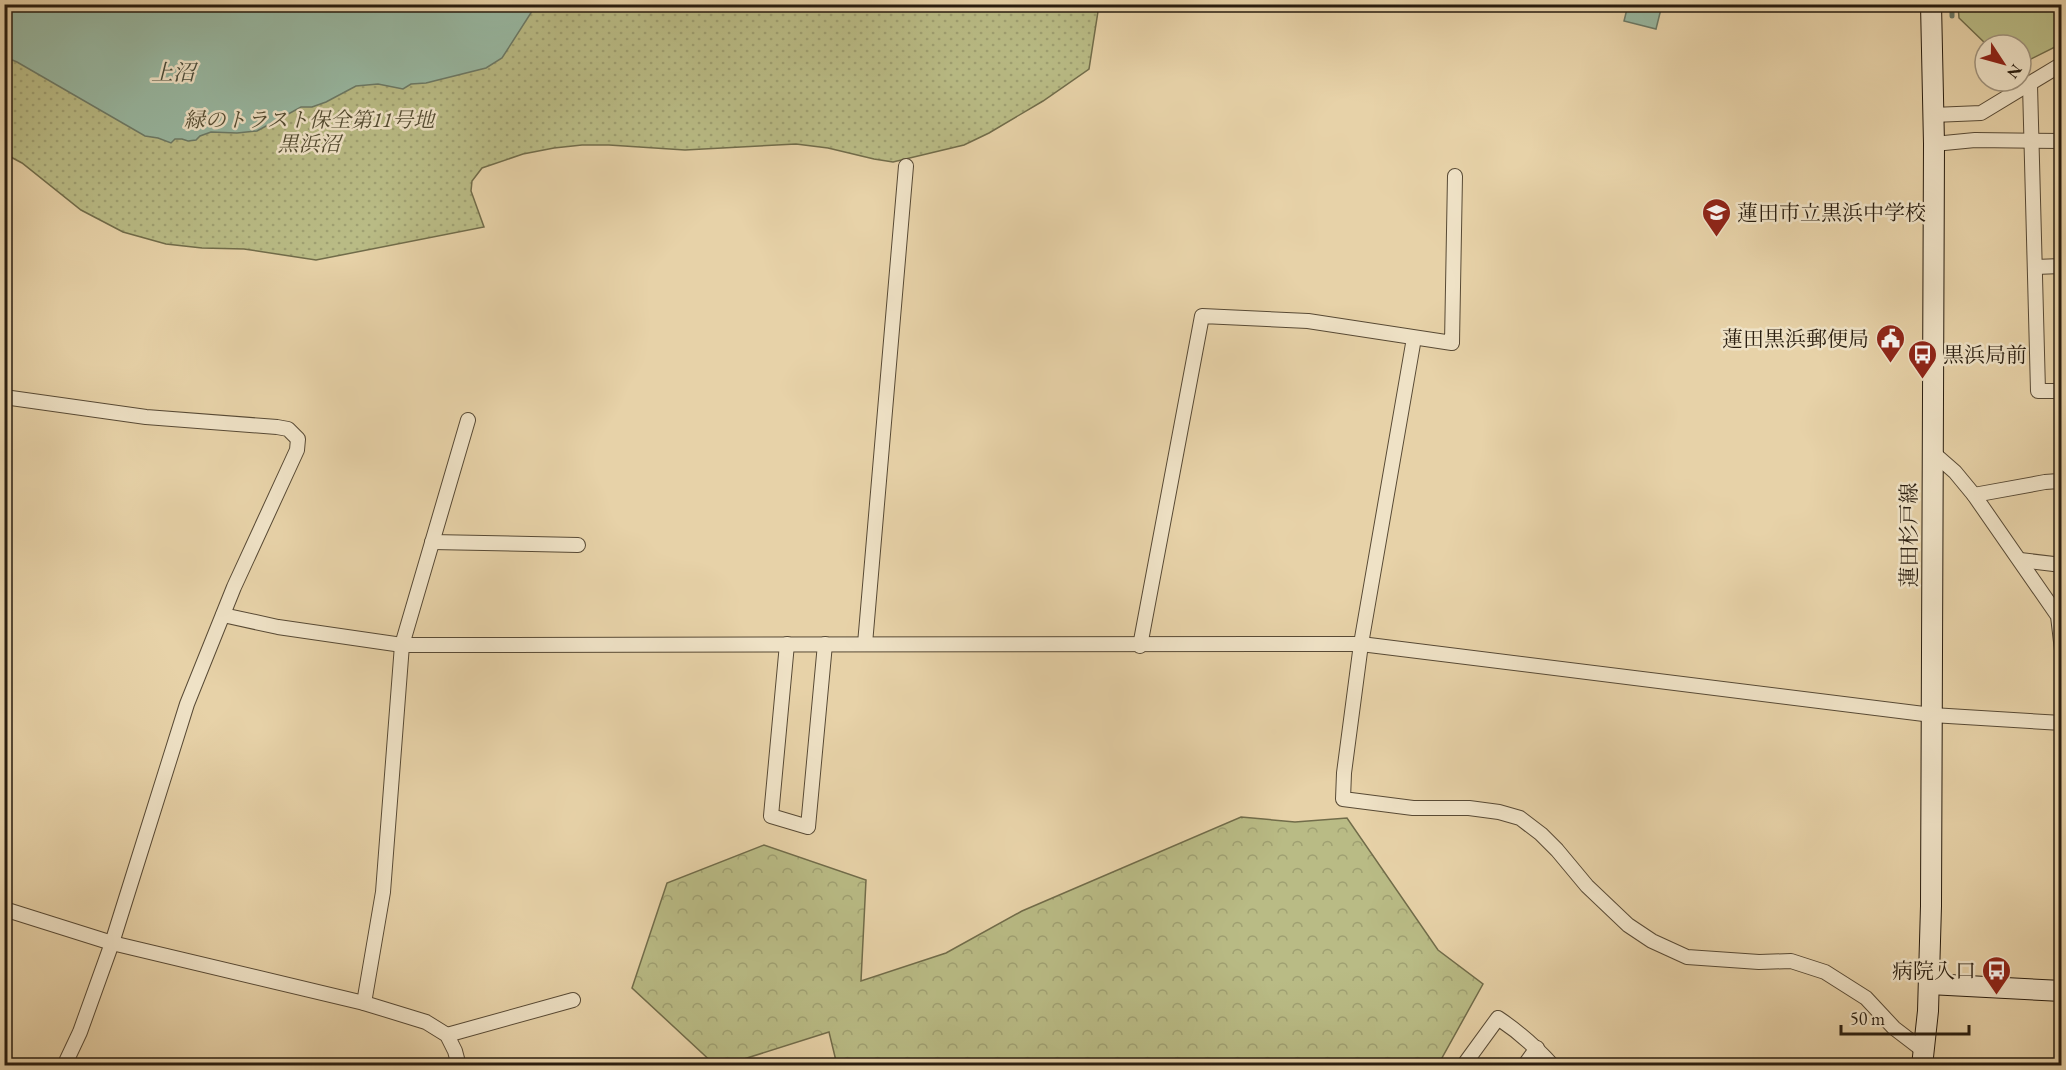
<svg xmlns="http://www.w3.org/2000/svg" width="2066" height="1070" font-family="'EB Garamond','Noto Serif JP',serif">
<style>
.green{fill:#b9bb85;stroke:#716c4a;stroke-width:1.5}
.forest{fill:url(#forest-crowns);stroke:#716c4a;stroke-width:1.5}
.park{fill:url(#park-dots);stroke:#716c4a;stroke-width:1.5}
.water{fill:#98b8a2;stroke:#6c7a67;stroke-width:1.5}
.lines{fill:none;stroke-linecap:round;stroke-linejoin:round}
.stream{stroke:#6c7a67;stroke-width:5}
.street-casing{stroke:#584a35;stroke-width:16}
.secondary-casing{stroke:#291d0f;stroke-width:22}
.street{stroke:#efe2c6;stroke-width:14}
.secondary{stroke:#efe2c6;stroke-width:20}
.labels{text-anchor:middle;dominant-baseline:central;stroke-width:5;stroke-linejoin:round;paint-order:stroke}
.park-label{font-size:21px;font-style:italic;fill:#544c32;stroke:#efe2c6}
.poi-label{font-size:21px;fill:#291d0f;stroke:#efe2c6;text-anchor:start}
.street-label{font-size:21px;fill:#291d0f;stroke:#efe2c6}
.water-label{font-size:22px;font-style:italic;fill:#4a4c3b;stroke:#efe2c6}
</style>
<defs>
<pattern id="forest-crowns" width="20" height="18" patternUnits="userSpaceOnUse" patternTransform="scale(1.5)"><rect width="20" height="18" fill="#b9bb85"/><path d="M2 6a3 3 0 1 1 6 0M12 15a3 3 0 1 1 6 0" fill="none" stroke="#9fa072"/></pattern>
<pattern id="park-dots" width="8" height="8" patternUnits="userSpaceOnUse" patternTransform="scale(1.5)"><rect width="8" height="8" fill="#b9bb85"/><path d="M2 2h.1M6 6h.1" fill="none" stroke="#9fa072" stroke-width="1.8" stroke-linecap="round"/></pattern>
</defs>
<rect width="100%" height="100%" fill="#e7d2a8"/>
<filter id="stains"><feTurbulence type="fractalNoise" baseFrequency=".00333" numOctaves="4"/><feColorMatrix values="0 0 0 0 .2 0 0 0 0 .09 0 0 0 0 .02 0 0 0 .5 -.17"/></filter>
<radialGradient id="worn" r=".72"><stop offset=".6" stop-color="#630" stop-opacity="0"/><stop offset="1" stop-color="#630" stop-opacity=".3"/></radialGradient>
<path class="green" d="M 1958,5 L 2061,5 L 2061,44 L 2021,64 L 2021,45 L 1987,45 L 1959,18 Z"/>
<path class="forest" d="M 1241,817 L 1295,822 L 1347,818 L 1438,950 L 1483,984 L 1438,1065 L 837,1065 L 829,1032 L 725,1065 L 715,1065 L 632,988 L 667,883 L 764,845 L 866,880 L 861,981 L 946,953 L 1022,911 Z"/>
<path class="park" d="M 4,5 L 1099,5 L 1089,69 L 1043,101 L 989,133 L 964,145 L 893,162 L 874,159 L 828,148 L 796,144 L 685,150 L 609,145 L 582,145 L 554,148 L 523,154 L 482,168 L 472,181 L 471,191 L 484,227 L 316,260 L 244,249 L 202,248 L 166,244 L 123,232 L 81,210 L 22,163 L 5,154 Z"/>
<g class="water">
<path d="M 4,5 L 5,4 L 536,5 L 502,58 L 486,68 L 426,83 L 411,84 L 403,89 L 378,84 L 356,86 L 326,102 L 312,107 L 301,107 L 257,131 L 237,133 L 211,132 L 200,136 L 196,140 L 188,141 L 182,139 L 175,139 L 171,143 L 158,138 L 145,136 L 17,62 L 5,57 Z"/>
<path d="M 1628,5 L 1662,5 L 1656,29 L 1624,21 Z"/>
</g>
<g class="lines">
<path class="stream" d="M 1952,4 L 1952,16"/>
<defs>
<g id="street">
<path d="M 2030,85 L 2038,391 L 2062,391"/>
<path d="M 1933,115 L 1981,113 L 2062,64"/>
<path d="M 1934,144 L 1975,140 L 2062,141"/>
<path d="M 2035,267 L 2062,266"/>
<path d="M 1414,338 L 1361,644 L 1344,773 L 1343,799 L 1413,808 L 1469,808 L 1499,812 L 1520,818 L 1541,834 L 1557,850 L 1587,886 L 1628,925 L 1652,941 L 1687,957 L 1759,962 L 1791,961 L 1825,972 L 1866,998 L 1894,1028 L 1924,1051"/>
<path d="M 4,397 L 146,417 L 277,427 L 288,429 L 298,439 L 297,450 L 234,587 L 187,704 L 112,943 L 80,1032 L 64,1066"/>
<path d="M 1931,451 L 1955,472 L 1974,495 L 2058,616 L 2062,650"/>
<path d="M 1974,495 L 2045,482 L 2059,481"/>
<path d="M 432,542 L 578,545"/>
<path d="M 2020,560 L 2062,565"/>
<path d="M 223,615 L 278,627 L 402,645 L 1361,644 L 1932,715 L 2062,723"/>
<path d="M 787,644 L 771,816 L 808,827 L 825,644"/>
<path d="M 865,644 L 906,166"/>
<path d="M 1140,646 L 1202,316 L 1308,321 L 1452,343 L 1455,176"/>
<path d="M 4,909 L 112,943 L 364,1003 L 426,1022 L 447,1035 L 455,1051 L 459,1066"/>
<path d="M 364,1003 L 383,892 L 402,645 L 468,420"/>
<path d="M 447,1035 L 573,1000"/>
<path d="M 1463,1066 L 1498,1018 C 1519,1032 1536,1047 1553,1066"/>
<path d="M 1524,1066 L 1537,1048"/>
</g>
<g id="secondary">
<path d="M 1929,984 L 2062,991"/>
<path d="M 1922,1066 L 1928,1011 L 1931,906 L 1934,144 L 1931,4"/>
</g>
</defs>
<use href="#street" class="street-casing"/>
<use href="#secondary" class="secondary-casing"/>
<use href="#street" class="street"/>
<use href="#secondary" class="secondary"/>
</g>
<defs>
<symbol id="school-pin" viewBox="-11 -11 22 30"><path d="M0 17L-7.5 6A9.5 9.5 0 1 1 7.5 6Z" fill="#8f2418" stroke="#efe2c6"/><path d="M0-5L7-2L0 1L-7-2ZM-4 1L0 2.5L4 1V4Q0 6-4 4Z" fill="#fff"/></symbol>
<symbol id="civic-pin" viewBox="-11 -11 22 30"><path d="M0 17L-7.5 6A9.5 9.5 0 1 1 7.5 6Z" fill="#8f2418" stroke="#efe2c6"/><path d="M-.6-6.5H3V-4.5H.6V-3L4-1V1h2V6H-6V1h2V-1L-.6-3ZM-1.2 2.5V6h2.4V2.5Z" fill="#fff"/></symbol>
<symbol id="bus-pin" viewBox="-11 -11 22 30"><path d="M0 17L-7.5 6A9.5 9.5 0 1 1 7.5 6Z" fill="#8f2418" stroke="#efe2c6"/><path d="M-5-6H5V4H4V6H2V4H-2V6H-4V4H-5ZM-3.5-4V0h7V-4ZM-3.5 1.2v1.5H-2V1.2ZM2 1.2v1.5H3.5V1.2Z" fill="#fff"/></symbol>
</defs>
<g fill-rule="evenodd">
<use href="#school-pin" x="1700" y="196" width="33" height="45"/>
<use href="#civic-pin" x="1874" y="322" width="33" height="45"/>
<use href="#bus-pin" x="1906" y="338" width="33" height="45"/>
<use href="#bus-pin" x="1980" y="954" width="33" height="45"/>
</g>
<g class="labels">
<g class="park-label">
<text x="309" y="119">緑のトラスト保全第11号地<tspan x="309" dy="24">黒浜沼</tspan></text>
</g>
<g class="poi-label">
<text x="1737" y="212">蓮田市立黒浜中学校</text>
<text x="1869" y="338" text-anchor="end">蓮田黒浜郵便局</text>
<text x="1943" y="354">黒浜局前</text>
<text x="1976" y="970" text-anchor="end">病院入口</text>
</g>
<g class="street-label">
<text transform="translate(1908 535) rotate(-90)">蓮田杉戸線</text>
</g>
<g class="water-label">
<text x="173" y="72">上沼</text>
</g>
</g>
<rect width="2066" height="1070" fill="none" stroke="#e7d2a8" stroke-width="24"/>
<rect x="6" y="6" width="2054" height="1058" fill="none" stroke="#291d0f" stroke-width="3"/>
<rect x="12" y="12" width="2042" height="1046" fill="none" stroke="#291d0f" stroke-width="1.5"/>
<g transform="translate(2003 63) rotate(126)"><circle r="28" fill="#efe2c6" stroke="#a0937d" stroke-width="1.5"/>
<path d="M0-4.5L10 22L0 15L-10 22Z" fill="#8f2418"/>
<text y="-9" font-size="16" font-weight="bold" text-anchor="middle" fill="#291d0f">N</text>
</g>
<path d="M1841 1025v9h128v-9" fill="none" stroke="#291d0f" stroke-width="3"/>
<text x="1850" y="1025" font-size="18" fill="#291d0f" stroke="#efe2c6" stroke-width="4.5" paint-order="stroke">50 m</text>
<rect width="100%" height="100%" filter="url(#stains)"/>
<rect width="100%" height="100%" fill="url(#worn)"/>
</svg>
